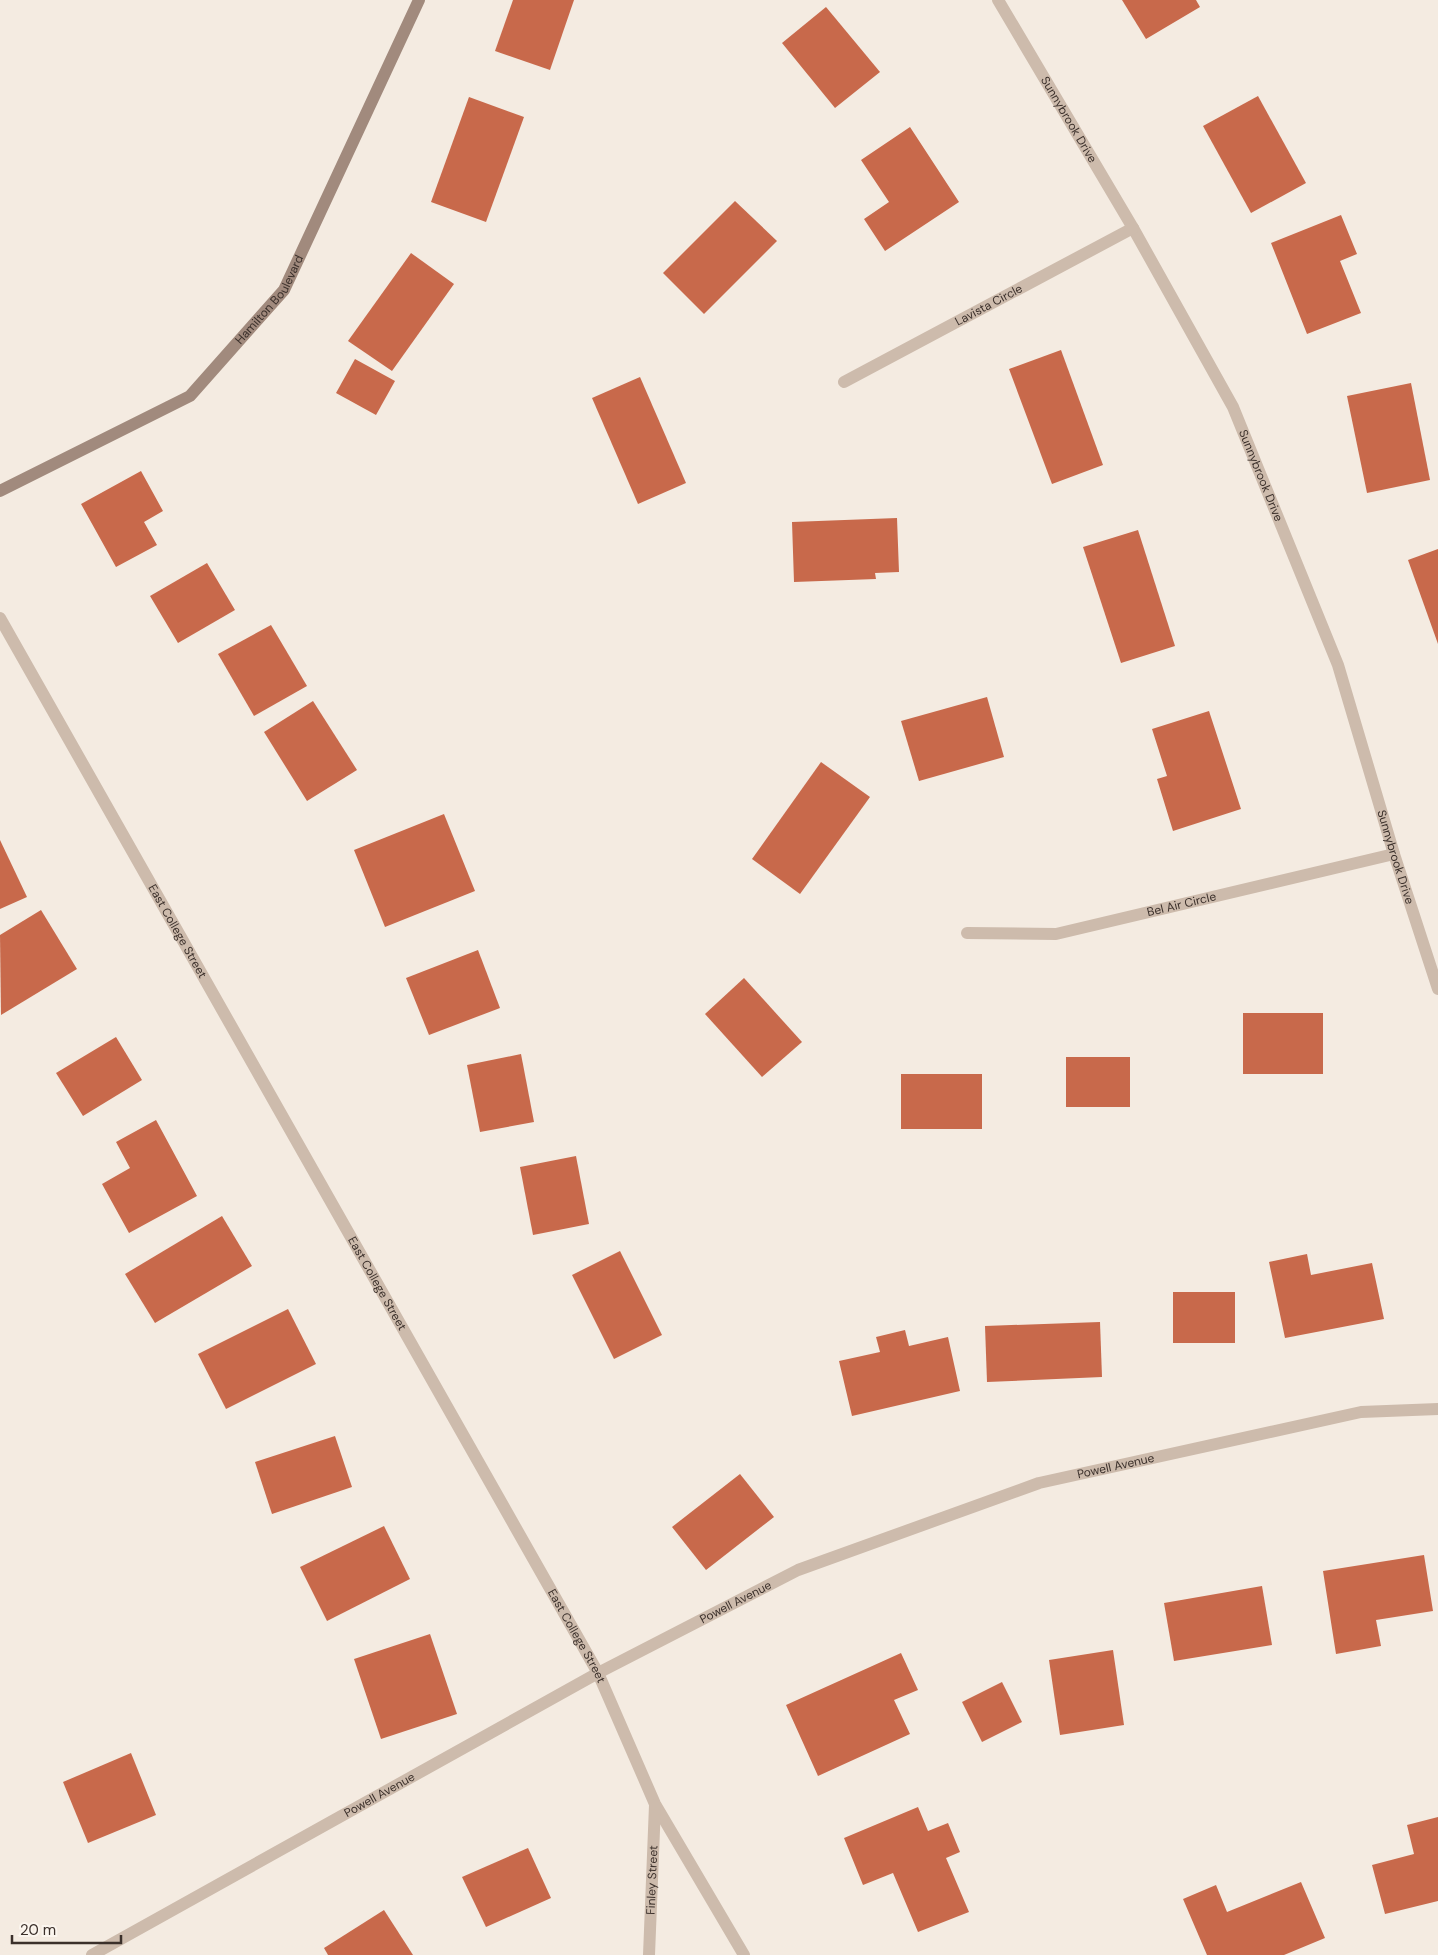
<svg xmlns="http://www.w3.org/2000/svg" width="1438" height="1955" font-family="'DM Sans',sans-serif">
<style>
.building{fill:#c8694b}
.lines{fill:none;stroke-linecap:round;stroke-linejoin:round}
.street{stroke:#cdbbac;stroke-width:12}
.secondary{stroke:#a18a7d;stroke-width:12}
.labels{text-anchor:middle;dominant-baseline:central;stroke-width:4.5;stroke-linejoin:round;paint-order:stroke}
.street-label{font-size:12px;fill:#3b302b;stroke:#fbf5ee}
</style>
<rect width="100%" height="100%" fill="#f4ebe1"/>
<g class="building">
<path d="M 513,0 L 574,0 L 550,70 L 495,51 Z"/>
<path d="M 1122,0 L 1196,0 L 1200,7 L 1146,39 Z"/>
<path d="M 826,7 L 880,72 L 835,108 L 782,43 Z"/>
<path d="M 1258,96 L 1306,183 L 1251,213 L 1203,126 Z"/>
<path d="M 469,97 L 524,117 L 486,222 L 431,202 Z"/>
<path d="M 910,127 L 959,202 L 885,251 L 864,219 L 889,202 L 861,160 Z"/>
<path d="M 735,201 L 777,241 L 704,314 L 663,273 Z"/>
<path d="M 1341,215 L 1357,254 L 1340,261 L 1361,313 L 1307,334 L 1271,243 Z"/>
<path d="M 411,253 L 454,284 L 392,371 L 348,341 Z"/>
<path d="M 1061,350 L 1103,465 L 1052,484 L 1009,369 Z"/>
<path d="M 355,359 L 395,381 L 376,415 L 336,393 Z"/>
<path d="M 640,377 L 686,483 L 638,504 L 592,398 Z"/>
<path d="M 1411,383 L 1430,480 L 1367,493 L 1347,396 Z"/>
<path d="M 141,471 L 163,511 L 144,522 L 157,545 L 116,567 L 81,504 Z"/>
<path d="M 897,518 L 899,572 L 875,573 L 876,579 L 794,582 L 792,522 Z"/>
<path d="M 1138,530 L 1175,646 L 1121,663 L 1083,547 Z"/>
<path d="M 1438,549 L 1438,644 L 1408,560 Z"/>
<path d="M 207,563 L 235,610 L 178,643 L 150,596 Z"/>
<path d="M 271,625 L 307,686 L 254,716 L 218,654 Z"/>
<path d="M 987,697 L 1004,757 L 919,781 L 901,721 Z"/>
<path d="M 313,701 L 357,770 L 307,801 L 264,732 Z"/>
<path d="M 1209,711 L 1241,809 L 1173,831 L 1157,779 L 1167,776 L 1152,729 Z"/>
<path d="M 821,762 L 870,797 L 800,894 L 752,859 Z"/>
<path d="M 444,814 L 475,891 L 385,927 L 354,850 Z"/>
<path d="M 0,840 L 27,897 L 0,909 Z"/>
<path d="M 41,910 L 77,969 L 1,1015 L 0,935 Z"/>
<path d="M 478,950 L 500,1008 L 429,1035 L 406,978 Z"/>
<path d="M 744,978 L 802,1042 L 762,1077 L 705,1014 Z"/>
<rect x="1243" y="1013" width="80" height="61"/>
<path d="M 116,1037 L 142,1080 L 83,1116 L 56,1073 Z"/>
<path d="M 521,1054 L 534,1122 L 480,1132 L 467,1065 Z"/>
<rect x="1066" y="1057" width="64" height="50"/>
<rect x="901" y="1074" width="81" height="55"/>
<path d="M 156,1120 L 197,1196 L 129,1233 L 102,1184 L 130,1168 L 116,1142 Z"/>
<path d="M 576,1156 L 589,1224 L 533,1235 L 520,1167 Z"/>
<path d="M 222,1216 L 252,1266 L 155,1323 L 125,1274 Z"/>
<path d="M 620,1251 L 662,1335 L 614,1359 L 572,1275 Z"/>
<path d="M 1307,1254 L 1311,1275 L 1372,1263 L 1384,1319 L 1285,1338 L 1269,1262 Z"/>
<rect x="1173" y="1292" width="62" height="51"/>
<path d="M 288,1309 L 316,1364 L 226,1409 L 198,1354 Z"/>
<path d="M 1100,1322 L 1102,1377 L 987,1382 L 985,1326 Z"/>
<path d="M 905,1330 L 909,1346 L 948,1337 L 960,1391 L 852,1416 L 839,1361 L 880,1352 L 876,1337 Z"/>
<path d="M 335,1436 L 352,1487 L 272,1514 L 255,1462 Z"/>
<path d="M 740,1474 L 774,1517 L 706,1570 L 672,1527 Z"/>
<path d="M 384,1526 L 410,1579 L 327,1621 L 300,1567 Z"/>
<path d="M 1424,1555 L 1433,1611 L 1376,1620 L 1381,1646 L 1336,1654 L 1323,1571 Z"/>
<path d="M 1262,1586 L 1272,1645 L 1174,1661 L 1164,1603 Z"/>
<path d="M 430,1634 L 457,1714 L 381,1739 L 354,1659 Z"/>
<path d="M 1113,1650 L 1124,1725 L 1060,1735 L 1049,1660 Z"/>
<path d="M 901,1653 L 918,1690 L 894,1700 L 910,1734 L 818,1776 L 786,1705 Z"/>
<path d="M 1002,1682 L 1022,1722 L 982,1742 L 962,1702 Z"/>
<path d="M 131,1753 L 156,1815 L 88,1843 L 63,1782 Z"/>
<path d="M 918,1807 L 928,1831 L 948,1823 L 960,1852 L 946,1858 L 969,1912 L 918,1932 L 893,1873 L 863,1885 L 844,1838 Z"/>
<path d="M 1438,1817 L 1438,1901 L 1385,1914 L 1372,1865 L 1414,1854 L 1407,1825 Z"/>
<path d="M 528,1848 L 551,1898 L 486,1927 L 462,1877 Z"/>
<path d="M 1301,1882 L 1325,1938 L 1284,1955 L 1207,1955 L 1183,1899 L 1216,1885 L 1227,1912 Z"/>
<path d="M 384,1910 L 413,1955 L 328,1955 L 324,1948 Z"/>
</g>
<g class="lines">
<g class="street">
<path id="s1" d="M 998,0 L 1133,228 L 1233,407 L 1338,665 L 1394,854 L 1438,989"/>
<path id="s2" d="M 844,382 L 1133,228"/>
<path id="s3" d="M 0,618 L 598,1673 L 655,1804 L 744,1955"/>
<path id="s4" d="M 967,933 L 1056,934 L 1394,854"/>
<path id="s5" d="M 92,1955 L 598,1673 L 798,1570 L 1039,1483 L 1361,1412 L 1438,1409"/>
<path id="s6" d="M 649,1955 L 655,1805"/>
</g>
<path class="secondary" id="s7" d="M 0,491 L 190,396 L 284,290 L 419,0"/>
</g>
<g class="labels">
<g class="street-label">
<text stroke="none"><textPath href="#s1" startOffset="139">Sunnybrook Drive</textPath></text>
<text stroke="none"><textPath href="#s7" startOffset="338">Hamilton Boulevard</textPath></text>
<text stroke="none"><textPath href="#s2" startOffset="164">Lavista Circle</textPath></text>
<text stroke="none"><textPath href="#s1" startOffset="544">Sunnybrook Drive</textPath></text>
<text stroke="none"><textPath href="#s1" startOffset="949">Sunnybrook Drive</textPath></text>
<text stroke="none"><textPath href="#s4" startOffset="218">Bel Air Circle</textPath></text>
<text stroke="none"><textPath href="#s3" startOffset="360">East College Street</textPath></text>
<text stroke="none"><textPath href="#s3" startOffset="765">East College Street</textPath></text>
<text stroke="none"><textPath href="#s5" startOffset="1139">Powell Avenue</textPath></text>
<text stroke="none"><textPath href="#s5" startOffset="734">Powell Avenue</textPath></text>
<text stroke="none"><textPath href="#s3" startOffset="1170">East College Street</textPath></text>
<text stroke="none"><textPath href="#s5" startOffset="329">Powell Avenue</textPath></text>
<text stroke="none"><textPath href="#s6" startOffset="75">Finley Street</textPath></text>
</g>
</g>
<path d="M12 1935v8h109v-8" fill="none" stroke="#3b302b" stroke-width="2.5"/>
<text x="20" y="1935" font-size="15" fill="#3b302b" stroke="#fbf5ee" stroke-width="4" paint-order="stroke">20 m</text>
</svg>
